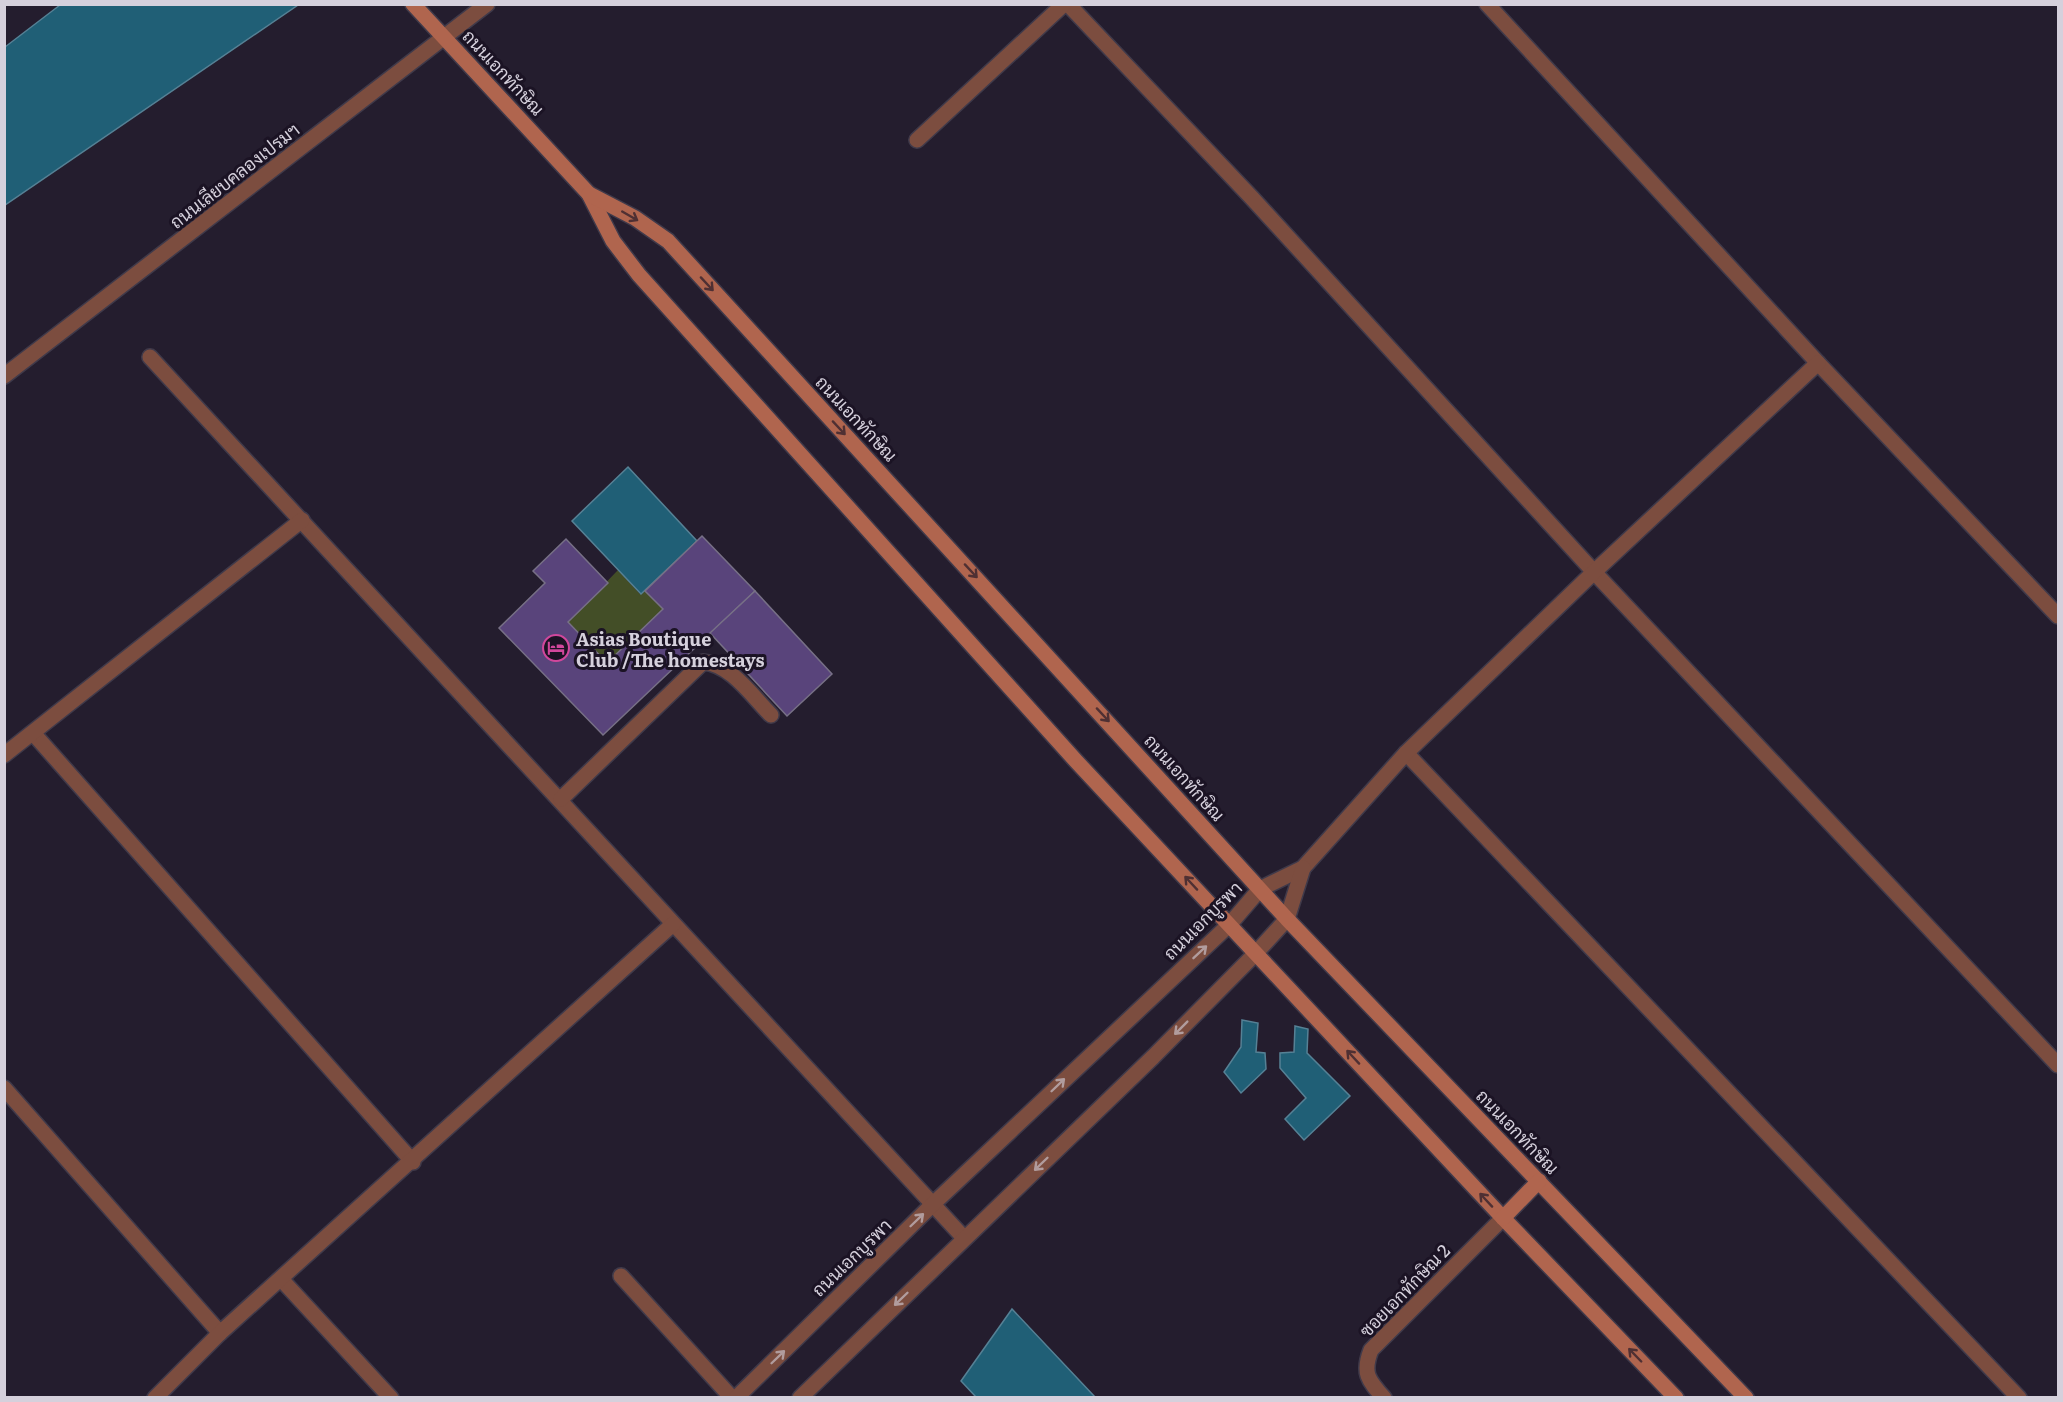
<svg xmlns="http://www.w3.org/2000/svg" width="2063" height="1402" font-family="Literata,Sarabun,serif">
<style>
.green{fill:#434e27}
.water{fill:#205f76;stroke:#568195;stroke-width:1.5}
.building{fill:#59447b;stroke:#777086;stroke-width:1.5}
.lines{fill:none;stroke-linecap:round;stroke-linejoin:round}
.lane-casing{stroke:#403a4a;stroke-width:18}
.street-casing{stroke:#403a4a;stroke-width:18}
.secondary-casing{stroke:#403a4a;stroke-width:18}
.lane{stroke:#7c4d3f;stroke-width:15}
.street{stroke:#7c4d3f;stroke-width:15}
.secondary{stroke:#b0654e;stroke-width:15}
.oneway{stroke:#4f3033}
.oneway2{stroke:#b19c9d}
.labels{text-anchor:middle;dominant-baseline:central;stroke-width:6;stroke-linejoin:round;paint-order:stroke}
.street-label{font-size:18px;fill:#d5d0dc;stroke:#1b1324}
.poi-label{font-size:18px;font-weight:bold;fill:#d5d0dc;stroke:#1b1324;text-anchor:start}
</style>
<rect width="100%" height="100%" fill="#241d2e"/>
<path class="green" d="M 618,570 L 640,594 L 645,591 L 663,609 L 607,663 L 568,622 Z"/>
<g class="water">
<path d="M 60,5 L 60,4 L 298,5 L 5,205 L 5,47 Z"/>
<path d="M 628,467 L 697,541 L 641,594 L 572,521 Z"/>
<path d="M 1242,1020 L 1258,1023 L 1256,1052 L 1265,1053 L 1266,1069 L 1241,1093 L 1224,1072 L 1241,1047 Z"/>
<path d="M 1295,1026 L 1308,1029 L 1307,1053 L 1350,1096 L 1304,1140 L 1285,1119 L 1306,1098 L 1280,1068 L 1280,1053 L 1294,1052 Z"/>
<path d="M 1012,1309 L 1095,1397 L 976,1397 L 961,1381 Z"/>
</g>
<g class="building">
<path d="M 702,536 L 755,591 L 603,735 L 499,628 L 545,583 L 533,571 L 566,539 L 608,583 L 568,622 L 607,663 L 663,609 L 645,591 Z"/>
<path d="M 755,591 L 832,674 L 787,716 L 710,633 Z"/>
</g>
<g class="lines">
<defs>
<path id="lane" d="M 281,1279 L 391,1398"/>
<g id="street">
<path d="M 1068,4 L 1252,198 L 1594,572 L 2058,1065"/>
<path d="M 1487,4 L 1818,363 L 2058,616"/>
<path d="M 917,140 L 1064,4"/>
<path d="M 150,357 L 964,1238"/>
<path d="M 4,376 L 487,4"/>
<path d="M 33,733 L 413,1162"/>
<path d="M 1406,753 L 2019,1398"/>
<path d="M 4,755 L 302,520"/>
<path d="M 561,799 L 703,662 C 731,664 752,696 771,715"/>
<path d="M 4,1088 L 220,1333"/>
<path d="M 621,1276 L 732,1398"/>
<path d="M 155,1398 L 220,1333 L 673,924"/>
<path d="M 736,1398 L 933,1204 L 1230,924 L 1260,889 L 1303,868 L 1406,753 L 1594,572 L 1818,363"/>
<path d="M 800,1398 L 1153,1057 L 1256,953 L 1287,919 L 1303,868"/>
<path d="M 1384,1398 C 1368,1380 1362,1373 1371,1350 L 1503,1218"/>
</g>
<g id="secondary">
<path d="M 413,4 L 589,194 L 613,241 L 639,275 L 1076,761 L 1503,1218 L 1676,1398"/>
<path d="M 589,194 L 635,218 L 668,241 L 1287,919 L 1746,1398"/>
<path d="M 1503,1218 L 1539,1181"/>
</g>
</defs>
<use href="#lane" class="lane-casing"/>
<use href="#street" class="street-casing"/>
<use href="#secondary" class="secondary-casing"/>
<use href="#lane" class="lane"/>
<use href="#street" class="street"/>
<use href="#secondary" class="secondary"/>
</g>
<defs><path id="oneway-shaft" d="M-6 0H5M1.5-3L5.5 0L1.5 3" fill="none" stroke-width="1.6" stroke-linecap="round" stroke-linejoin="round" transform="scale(1.5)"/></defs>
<g class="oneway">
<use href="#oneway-shaft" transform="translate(630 216) rotate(30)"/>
<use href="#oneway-shaft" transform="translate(707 284) rotate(47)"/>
<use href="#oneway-shaft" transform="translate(839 428) rotate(47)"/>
<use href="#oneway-shaft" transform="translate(971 571) rotate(47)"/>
<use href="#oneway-shaft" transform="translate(1103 715) rotate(47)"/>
<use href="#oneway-shaft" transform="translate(1191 883) rotate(-133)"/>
<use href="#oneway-shaft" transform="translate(1353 1057) rotate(-133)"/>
<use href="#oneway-shaft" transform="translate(1486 1200) rotate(-133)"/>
<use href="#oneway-shaft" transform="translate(1635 1355) rotate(-134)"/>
</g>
<g class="oneway2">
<use href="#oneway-shaft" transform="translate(1200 952) rotate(-43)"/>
<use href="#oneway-shaft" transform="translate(1181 1028) rotate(135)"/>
<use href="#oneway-shaft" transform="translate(1058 1085) rotate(-44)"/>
<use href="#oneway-shaft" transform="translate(1041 1164) rotate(136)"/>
<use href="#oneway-shaft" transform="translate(917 1220) rotate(-44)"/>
<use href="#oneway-shaft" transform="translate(901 1299) rotate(136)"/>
<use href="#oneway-shaft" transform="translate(778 1357) rotate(-44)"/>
</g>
<defs>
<symbol id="hotel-ring" viewBox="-11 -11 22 22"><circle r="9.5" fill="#1b1324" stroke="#d1479c" stroke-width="1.5"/><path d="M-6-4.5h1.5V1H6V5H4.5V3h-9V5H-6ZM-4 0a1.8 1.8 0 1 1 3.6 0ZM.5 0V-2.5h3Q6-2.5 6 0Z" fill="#d1479c"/></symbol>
</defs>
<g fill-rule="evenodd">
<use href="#hotel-ring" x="541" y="633" width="30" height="30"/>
</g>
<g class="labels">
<g class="street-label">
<text transform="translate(504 72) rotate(47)">ถนนเอกทักษิณ</text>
<text transform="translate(234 175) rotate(-38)">ถนนเลียบคลองเปรมฯ</text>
<text transform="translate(857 418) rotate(47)">ถนนเอกทักษิณ</text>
<text transform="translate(1185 777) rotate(48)">ถนนเอกทักษิณ</text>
<text transform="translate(1202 920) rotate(-45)">ถนนเอกบูรพา</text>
<text transform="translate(1518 1131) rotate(46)">ถนนเอกทักษิณ</text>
<text transform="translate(851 1257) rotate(-44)">ถนนเอกบูรพา</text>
<text transform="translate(1404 1290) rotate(-46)">ซอยเอกทักษิณ 2</text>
</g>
<g class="poi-label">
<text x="576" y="638">Asias Boutique<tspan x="576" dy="21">Club /The homestays</tspan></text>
</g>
</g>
<rect width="2063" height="1402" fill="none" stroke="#d5d0dc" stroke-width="12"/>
</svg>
